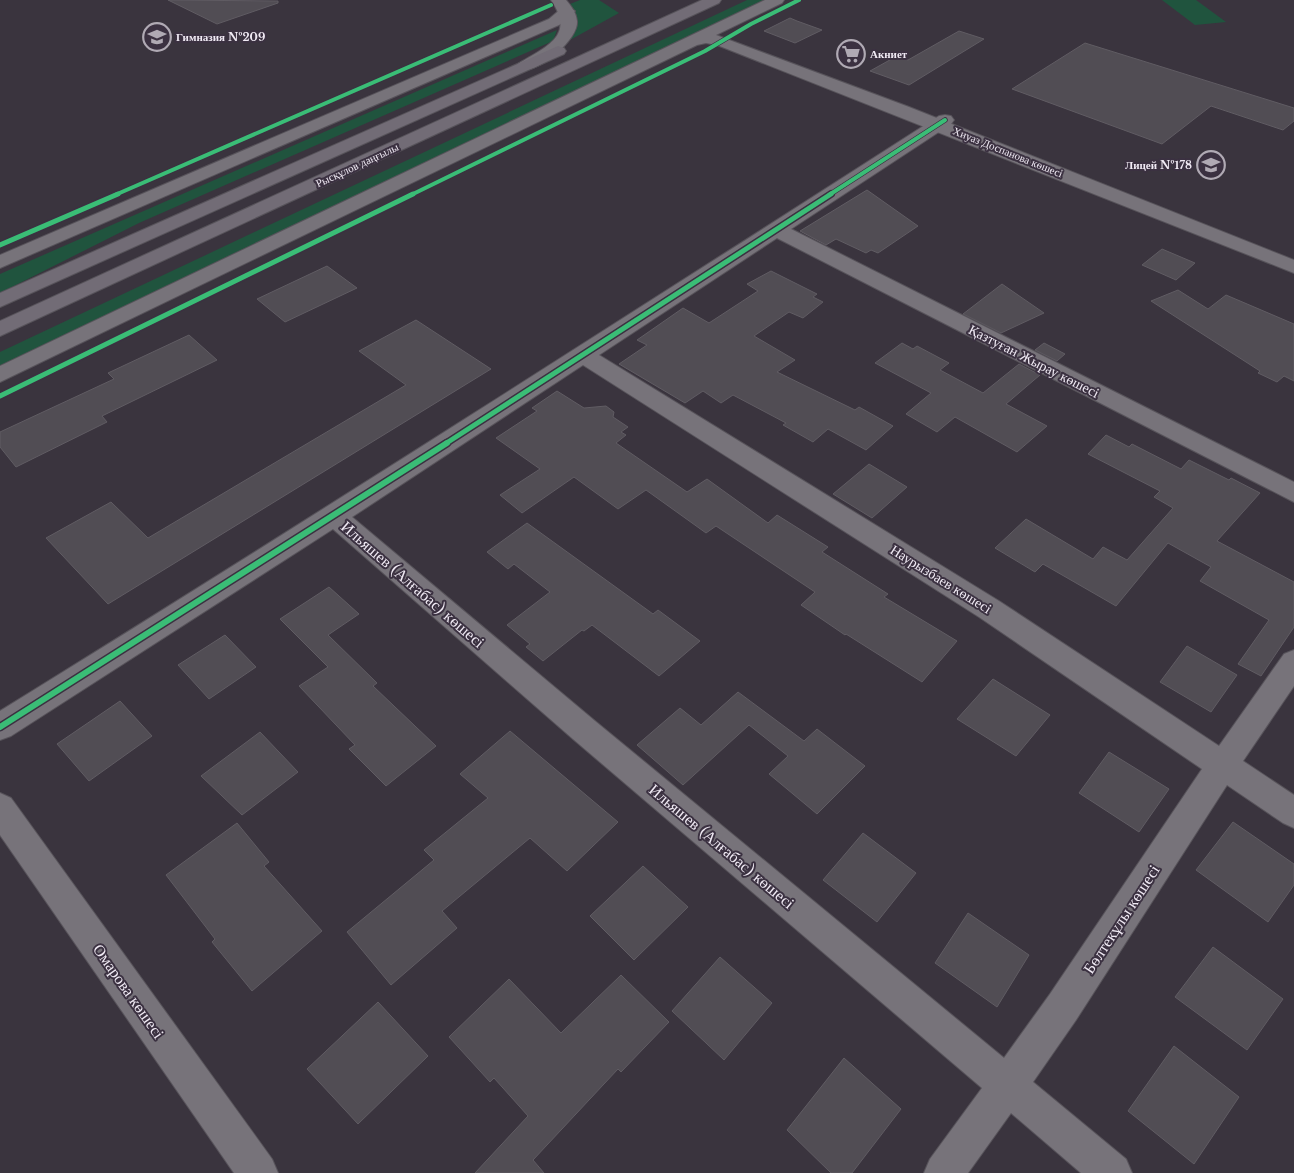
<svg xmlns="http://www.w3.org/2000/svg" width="1294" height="1173" font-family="'Libre Baskerville',serif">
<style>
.green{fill:#20543e}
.building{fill:#514d54;stroke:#605c63}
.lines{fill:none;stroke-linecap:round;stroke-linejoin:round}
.minor-casing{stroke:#57535a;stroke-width:2}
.tertiary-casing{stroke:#57535a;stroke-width:2}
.secondary-casing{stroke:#57535a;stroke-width:2}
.minor{fill:#77737a;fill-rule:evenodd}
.tertiary{fill:#77737a;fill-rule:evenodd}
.secondary{fill:#726c76;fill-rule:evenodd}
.cycleway-far2-casing{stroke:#3b3141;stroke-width:5.5}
.cycleway-far1-casing{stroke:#3b3141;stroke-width:8}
.cycleway-casing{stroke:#3b3141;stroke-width:9}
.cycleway-far2{stroke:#3abd76;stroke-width:4}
.cycleway-far1{stroke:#3abd76;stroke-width:5}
.cycleway{stroke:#3abd76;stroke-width:6}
.labels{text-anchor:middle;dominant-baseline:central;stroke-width:4;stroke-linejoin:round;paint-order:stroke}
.far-poi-label{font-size:11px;font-weight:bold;fill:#f0eaf4;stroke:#3b3141;text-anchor:start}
.far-street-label{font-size:11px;fill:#f0eaf4;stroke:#3b3141}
.street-label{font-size:14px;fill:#f0eaf4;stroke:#3b3141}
.near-street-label{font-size:16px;fill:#f0eaf4;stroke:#3b3141}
</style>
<rect width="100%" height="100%" fill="#3a343e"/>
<g class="green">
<path d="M 580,0 L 599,0 L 619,13 L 570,40 C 576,27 578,17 570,4 Z"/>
<path d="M 747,0 L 768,0 L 0,368 L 0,352 Z"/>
<path d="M 1162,0 L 1196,0 L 1226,22 L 1195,25 Z"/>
<path d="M 557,30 L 553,41 L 139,223 L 0,293 L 0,274 Z"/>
</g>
<g class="building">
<path d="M 168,0 L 278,1 L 278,3 L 217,24 Z"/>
<path d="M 790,18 L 797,21 L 822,30 L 795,43 L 764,31 Z"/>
<path d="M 959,31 L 984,39 L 909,85 L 870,71 L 897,56 L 908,60 Z"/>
<path d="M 1085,43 L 1294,108 L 1294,121 L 1283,130 L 1211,106 L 1162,144 L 1012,89 Z"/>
<path d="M 867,190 L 918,226 L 878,253 L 871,250 L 866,253 L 836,239 L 826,245 L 800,231 Z"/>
<path d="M 1162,249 L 1195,263 L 1176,280 L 1142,265 Z"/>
<path d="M 327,266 L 357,288 L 285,322 L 257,299 Z"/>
<path d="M 771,271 L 817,294 L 813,297 L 823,302 L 803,318 L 789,312 L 754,336 L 795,360 L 777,372 L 855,410 L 859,407 L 893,426 L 866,450 L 828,429 L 813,442 L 783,425 L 786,423 L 733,395 L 721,403 L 703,391 L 685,403 L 619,364 L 647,345 L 637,340 L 683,308 L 709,323 L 758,291 L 747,284 Z"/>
<path d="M 1002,284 L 1044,313 L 1001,333 L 963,314 Z"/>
<path d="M 1178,290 L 1208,309 L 1226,295 L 1294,324 L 1294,381 L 1284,376 L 1277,382 L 1258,373 L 1260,371 L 1151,301 Z"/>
<path d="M 416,320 L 491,369 L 108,604 L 46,538 L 111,502 L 148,538 L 406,385 L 359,351 Z"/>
<path d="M 189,335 L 217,360 L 102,416 L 107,422 L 16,467 L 0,447 L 0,432 L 114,379 L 108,373 Z"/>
<path d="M 902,343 L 913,349 L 917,346 L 949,363 L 940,370 L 983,393 L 1019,364 L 1040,375 L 1006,404 L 1047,426 L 1017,452 L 955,417 L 937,432 L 906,414 L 931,393 L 875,363 Z"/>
<path d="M 1044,343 L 1065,354 L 1057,361 L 1035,350 Z"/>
<path d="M 557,391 L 584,408 L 606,406 L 614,412 L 613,417 L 628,427 L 621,432 L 626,435 L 616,443 L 687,492 L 707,479 L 768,523 L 777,515 L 828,547 L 822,552 L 888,594 L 884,597 L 957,641 L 922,682 L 846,634 L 845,635 L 801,605 L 815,592 L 716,526 L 706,533 L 646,490 L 618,509 L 574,477 L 522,513 L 500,495 L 540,469 L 496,438 L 537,411 L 532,408 Z"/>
<path d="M 1106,435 L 1129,447 L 1132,444 L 1181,469 L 1189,460 L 1229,480 L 1231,478 L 1260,493 L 1217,541 L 1294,582 L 1294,627 L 1261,676 L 1238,664 L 1269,620 L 1200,581 L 1211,567 L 1168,543 L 1116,606 L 1043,564 L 1035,572 L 995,548 L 1026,519 L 1093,559 L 1103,547 L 1127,560 L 1173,508 L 1154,497 L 1160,491 L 1088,454 Z"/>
<path d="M 869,464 L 907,487 L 872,518 L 833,494 Z"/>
<path d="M 527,523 L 653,614 L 658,610 L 700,641 L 659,676 L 592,625 L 584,631 L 582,630 L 543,661 L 526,647 L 530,644 L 507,625 L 550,592 L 514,564 L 508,569 L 487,552 Z"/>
<path d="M 329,587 L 359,614 L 328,635 L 377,683 L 373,686 L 436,746 L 386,786 L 349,749 L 355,745 L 299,686 L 328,667 L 280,619 Z"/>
<path d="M 225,635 L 256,667 L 209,699 L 178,665 Z"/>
<path d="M 1187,646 L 1237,675 L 1211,712 L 1160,682 Z"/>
<path d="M 993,679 L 1050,715 L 1016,756 L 957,719 Z"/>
<path d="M 738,692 L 804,741 L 817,729 L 865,766 L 817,814 L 769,774 L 788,756 L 749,725 L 683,785 L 637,745 L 680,708 L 701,725 Z"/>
<path d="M 120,701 L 152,736 L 89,781 L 57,744 Z"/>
<path d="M 510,731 L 618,822 L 567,871 L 530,838 L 442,911 L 457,928 L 391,985 L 347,932 L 434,860 L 424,850 L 488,798 L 460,774 Z"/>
<path d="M 260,732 L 298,772 L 242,815 L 201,776 Z"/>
<path d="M 1109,752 L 1169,789 L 1139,832 L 1079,793 Z"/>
<path d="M 1233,822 L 1294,864 L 1294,885 L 1268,922 L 1196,870 Z"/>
<path d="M 237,823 L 269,862 L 264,866 L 322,931 L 252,991 L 212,942 L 215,939 L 166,875 Z"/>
<path d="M 863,833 L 916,873 L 877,922 L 823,880 Z"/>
<path d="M 643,866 L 688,907 L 634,960 L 590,916 Z"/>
<path d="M 968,913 L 1029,955 L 997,1007 L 935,963 Z"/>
<path d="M 1213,947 L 1283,999 L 1247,1050 L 1175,997 Z"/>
<path d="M 720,957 L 772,1003 L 724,1060 L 672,1011 Z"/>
<path d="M 621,975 L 669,1022 L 621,1072 L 618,1069 L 533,1160 L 544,1173 L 475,1173 L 528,1116 L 494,1078 L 490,1082 L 449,1037 L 509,979 L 561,1033 Z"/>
<path d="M 378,1002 L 428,1056 L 358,1124 L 307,1069 Z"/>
<path d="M 1174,1046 L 1239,1097 L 1194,1164 L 1128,1111 Z"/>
<path d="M 844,1058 L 901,1109 L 852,1173 L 831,1173 L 787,1130 Z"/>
</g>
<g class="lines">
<defs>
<g id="minor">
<path d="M 567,6 L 575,11 L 567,20 L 559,25 L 0,268 L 0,255 L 549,19 L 562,8 Z"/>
<path d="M 945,115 L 951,116 L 954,120 L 951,124 L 791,229 L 1294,482 L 1294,502 L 777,238 L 599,355 L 999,601 L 1219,746 L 1284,654 L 1294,650 L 1294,686 L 1243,761 L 1294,795 L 1294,828 L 1283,823 L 1227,785 L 1076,1020 L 1033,1082 L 1126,1159 L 1132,1173 L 1081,1173 L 1011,1113 L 968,1173 L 924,1173 L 930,1159 L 982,1088 L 573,739 L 333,529 L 11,736 L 0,740 L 0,711 C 315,516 627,316 939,116 ZM 583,365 L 979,617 L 1202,769 L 1050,994 L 1004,1058 L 595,721 L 352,517 Z"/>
<path d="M 0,793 L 11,798 L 272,1159 L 278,1173 L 234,1173 L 0,835 Z"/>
</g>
<g id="tertiary">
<path d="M 551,0 L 566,0 C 571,6 576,12 577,21 C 579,40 536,75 518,70 L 516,67 L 518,64 C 547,46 576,36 551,0 Z"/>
<path d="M 765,0 L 784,0 L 782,3 L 716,35 L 909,107 L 1294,260 L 1294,273 L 717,45 L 706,43 L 697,45 L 0,382 L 0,366 Z"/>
</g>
<g id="secondary">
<path d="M 702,0 L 721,0 L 719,3 L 0,336 L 0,321 Z"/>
<path d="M 558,46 L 564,48 L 566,51 L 564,54 L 0,307 L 0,293 Z"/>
</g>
</defs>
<use href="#minor" class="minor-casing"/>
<use href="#tertiary" class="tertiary-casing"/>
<use href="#secondary" class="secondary-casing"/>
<use href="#minor" class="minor"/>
<use href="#tertiary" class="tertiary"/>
<use href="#secondary" class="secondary"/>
<defs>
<g id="cycleway-far2">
<path d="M 115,195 L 551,5"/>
<path d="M 411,195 L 705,51 L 751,24 L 799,0"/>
<path d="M 829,195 L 945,120"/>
</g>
<g id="cycleway-far1">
<path d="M 0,245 L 118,194"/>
<path d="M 0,396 L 413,194"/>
<path d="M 445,444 L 831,194"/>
</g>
<path id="cycleway" d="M 0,727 L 447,443"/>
</defs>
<use href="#cycleway-far2" class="cycleway-far2-casing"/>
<use href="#cycleway-far1" class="cycleway-far1-casing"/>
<use href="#cycleway" class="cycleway-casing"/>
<use href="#cycleway-far2" class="cycleway-far2"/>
<use href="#cycleway-far1" class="cycleway-far1"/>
<use href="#cycleway" class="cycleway"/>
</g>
<defs>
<symbol id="school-ring" viewBox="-11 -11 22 22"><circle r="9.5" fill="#3b3141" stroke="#b0aab4" stroke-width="1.5"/><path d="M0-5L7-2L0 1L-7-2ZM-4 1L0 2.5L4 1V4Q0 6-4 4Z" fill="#b0aab4"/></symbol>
<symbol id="supermarket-ring" viewBox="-11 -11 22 22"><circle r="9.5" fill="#3b3141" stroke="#b0aab4" stroke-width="1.5"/><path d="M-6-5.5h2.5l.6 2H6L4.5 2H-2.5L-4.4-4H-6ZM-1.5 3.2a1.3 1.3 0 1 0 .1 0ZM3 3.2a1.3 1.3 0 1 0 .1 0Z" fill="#b0aab4"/></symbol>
</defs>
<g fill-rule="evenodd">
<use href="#school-ring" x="141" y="21" width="32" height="32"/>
<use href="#supermarket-ring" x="835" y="38" width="32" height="32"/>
<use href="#school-ring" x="1195" y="149" width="32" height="32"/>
</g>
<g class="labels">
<g class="far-poi-label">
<text x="176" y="37">Гимназия №209</text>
<text x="870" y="54">Акниет</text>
<text x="1192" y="165" text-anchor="end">Лицей №178</text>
</g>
<g class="far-street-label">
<text transform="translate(1008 152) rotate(22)">Хиуаз Доспанова көшесі</text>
<text transform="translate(357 165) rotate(-25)">Рысқұлов даңғылы</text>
</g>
<g class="street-label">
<text transform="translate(1034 361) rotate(27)">Қазтуған Жырау көшесі</text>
<text transform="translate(941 579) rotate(32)">Наурызбаев көшесі</text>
</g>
<g class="near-street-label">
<text transform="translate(413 584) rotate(41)">Ильяшев (Алғабас) көшесі</text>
<text transform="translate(722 846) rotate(40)">Ильяшев (Алғабас) көшесі</text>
<text transform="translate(1121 919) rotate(-57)">Бөлтекұлы көшесі</text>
<text transform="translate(129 991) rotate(55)">Омарова көшесі</text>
</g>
</g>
</svg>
